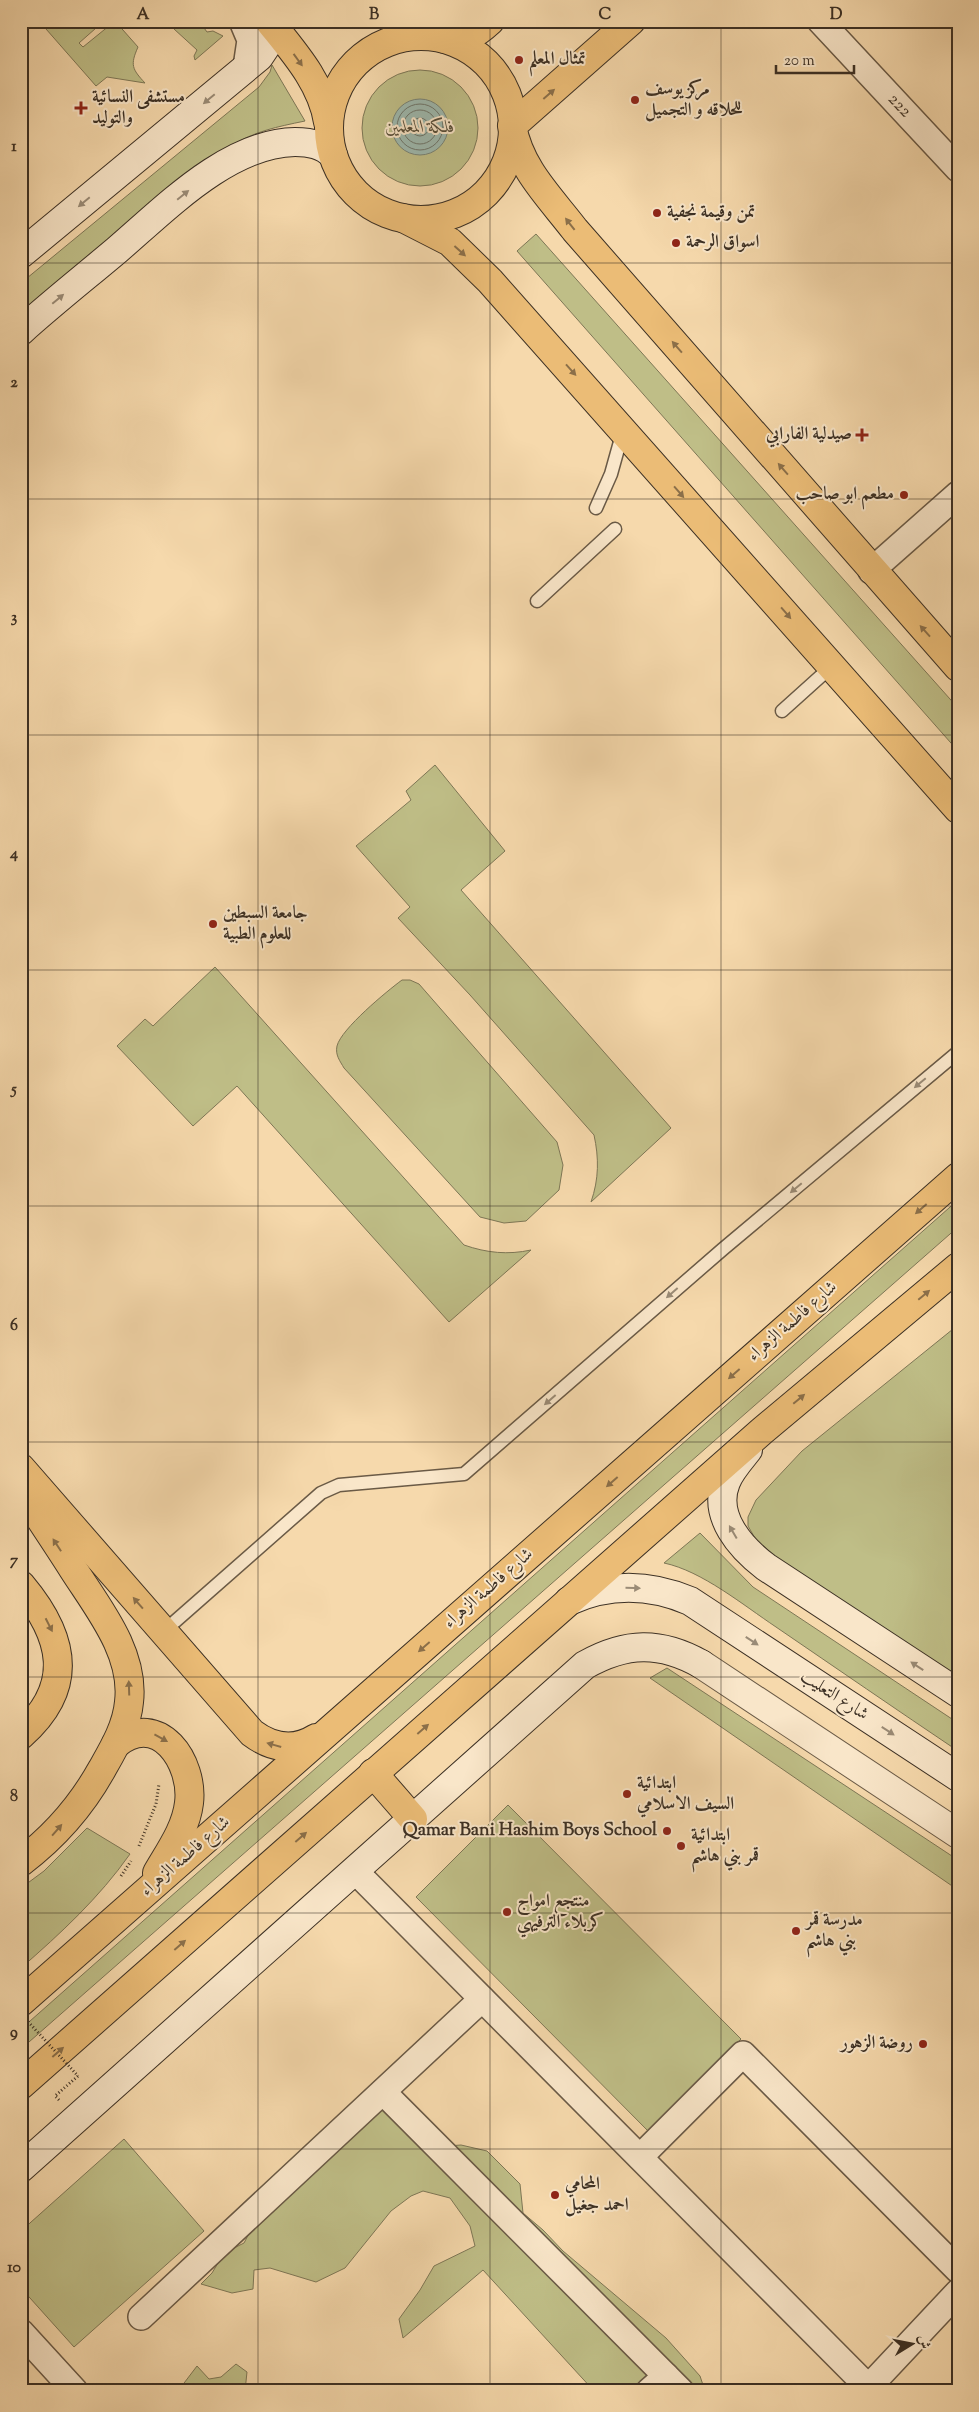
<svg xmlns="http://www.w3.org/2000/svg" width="979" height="2412" font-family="'Sorts Mill Goudy',Amiri,serif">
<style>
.green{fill:#bfbe87;stroke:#7e7756}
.water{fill:#9db9af;stroke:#768277}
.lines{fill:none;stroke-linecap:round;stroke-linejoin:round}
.shore{stroke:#6c746a;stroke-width:1}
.service-casing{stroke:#6a5a46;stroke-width:15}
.minor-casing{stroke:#6a5a46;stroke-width:28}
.tertiary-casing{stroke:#6a5a46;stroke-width:30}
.secondary-casing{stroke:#3c3024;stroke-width:30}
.primary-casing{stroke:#3c3024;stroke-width:30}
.trunk-casing{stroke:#3c3024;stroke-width:30}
.path{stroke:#3c3024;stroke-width:3;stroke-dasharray:1 2.5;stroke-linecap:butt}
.service{stroke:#f9e6c9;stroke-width:12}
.minor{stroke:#f9e6c9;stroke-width:25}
.tertiary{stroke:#f9e6c9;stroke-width:28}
.secondary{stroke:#f9e6c9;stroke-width:28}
.primary{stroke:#ebbc76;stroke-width:28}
.trunk{stroke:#ebbc76;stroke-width:28}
.path-bridge{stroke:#3c3024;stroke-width:3;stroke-dasharray:1 2.5;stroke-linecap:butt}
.oneway{fill:#8b6f49}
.oneway2{fill:#9a8b76}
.grid{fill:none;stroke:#3c3024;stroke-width:1;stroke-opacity:0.55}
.poi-dot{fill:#8f2418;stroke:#f9e6c9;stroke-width:2}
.labels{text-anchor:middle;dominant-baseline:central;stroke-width:4;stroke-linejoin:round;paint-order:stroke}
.poi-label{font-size:18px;font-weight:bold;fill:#3c3024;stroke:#f9e6c9;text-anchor:start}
.street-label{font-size:18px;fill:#3c3024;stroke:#f9e6c9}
.park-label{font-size:18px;font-style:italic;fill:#564c38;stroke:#f9e6c9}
.neatline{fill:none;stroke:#3c3024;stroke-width:2}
.grid-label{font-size:16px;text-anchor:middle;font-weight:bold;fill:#3c3024}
</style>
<rect width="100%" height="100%" fill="#f6d9ac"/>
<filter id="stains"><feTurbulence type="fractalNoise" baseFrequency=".004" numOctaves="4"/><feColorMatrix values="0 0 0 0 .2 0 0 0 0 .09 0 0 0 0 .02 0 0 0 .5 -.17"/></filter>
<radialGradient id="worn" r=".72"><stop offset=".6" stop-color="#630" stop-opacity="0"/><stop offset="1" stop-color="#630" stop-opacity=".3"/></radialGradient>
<g class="green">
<path d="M 39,21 L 104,21 L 79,43 L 83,47 L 115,21 L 138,47 C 130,65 132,69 145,83 L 107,77 L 96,86 Z"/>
<path d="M 174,21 L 190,21 L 191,24 L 199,21 L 207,32 L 213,31 L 223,36 L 195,60 L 194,56 L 197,50 L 174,29 Z"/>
<path d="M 272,65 L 305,121 C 276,127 256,131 230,146 L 21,319 L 21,283 L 259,87 L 270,72 Z"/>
<circle cx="420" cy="128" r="58"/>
<path d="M 536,234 L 958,708 L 958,751 L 517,251 Z"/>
<path d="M 435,765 L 505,851 L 461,890 L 671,1128 L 591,1202 C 599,1179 599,1158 594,1135 L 470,995 L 398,918 L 410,907 L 356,846 L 411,800 L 406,791 Z"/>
<path d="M 215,967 L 464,1245 C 487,1253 508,1255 531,1250 L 449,1322 L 237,1086 L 193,1126 L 117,1046 L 145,1019 L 153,1026 Z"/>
<path d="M 402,980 L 410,980 L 419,984 L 557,1142 L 563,1165 L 559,1190 L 526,1221 L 504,1223 L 480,1217 L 344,1068 C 340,1061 335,1055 337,1046 C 341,1029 387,991 402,980 Z"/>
<path d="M 958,1200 L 958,1227 L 21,2049 L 21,2029 Z"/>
<path d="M 958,1325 L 958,1683 L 790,1571 L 755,1538 L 748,1526 L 748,1517 L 756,1500 L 802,1451 Z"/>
<path d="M 700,1533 L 753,1587 L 958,1723 L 958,1751 C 897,1710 836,1668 776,1627 C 743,1605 702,1571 664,1563 Z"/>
<path d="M 667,1668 L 958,1860 L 958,1890 L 650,1678 Z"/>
<path d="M 508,1805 L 741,2039 L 649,2132 L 416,1897 Z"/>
<path d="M 87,1828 L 130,1854 C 99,1898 61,1933 21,1968 L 21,1888 L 44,1871 Z"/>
<path d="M 376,2108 L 390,2109 L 447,2146 L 461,2145 L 487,2151 L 520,2184 L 523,2213 L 543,2230 L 563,2251 L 666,2338 L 700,2376 L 705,2391 L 594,2391 L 483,2270 L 403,2338 L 399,2319 L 420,2290 L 434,2266 L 475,2246 L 470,2226 L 450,2198 L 423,2191 L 411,2196 L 391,2211 L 345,2268 L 316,2282 L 270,2268 L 254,2270 L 253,2289 L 232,2293 L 201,2284 L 212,2273 L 224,2253 L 244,2243 L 254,2224 L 333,2156 Z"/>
<path d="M 124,2139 L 204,2231 L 74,2347 L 21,2288 L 21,2231 Z"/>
<path d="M 236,2364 L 247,2372 L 245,2391 L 178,2391 L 197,2366 L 209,2379 L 221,2377 Z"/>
</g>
<circle class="water" cx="420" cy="127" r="28"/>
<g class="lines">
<g class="shore">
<circle cx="420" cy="127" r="23"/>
<circle cx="420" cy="127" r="17"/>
<circle cx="420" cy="127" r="9"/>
</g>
<defs>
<g id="service">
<path d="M 596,508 L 611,474 L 623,431"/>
<path d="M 537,601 L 615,529"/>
<path d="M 782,711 L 832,666"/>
<path d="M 163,1632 L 321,1493 L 339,1485 L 464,1474 L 723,1249 L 958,1052"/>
</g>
<g id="minor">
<path d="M 242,21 L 250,40 L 246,67"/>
<path d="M 820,21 L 958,169"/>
<path d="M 871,571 L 958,494"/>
<path d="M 356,1872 L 872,2391"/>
<path d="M 383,2092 L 681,2391"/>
<path d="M 640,2157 L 743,2054 L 958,2270"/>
<path d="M 141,2317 L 482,1999"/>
<path d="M 21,2332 L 75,2391"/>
<path d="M 649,2391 L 666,2376"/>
<path d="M 865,2391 L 958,2292"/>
</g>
<path id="tertiary" d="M 701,1664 L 958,1834"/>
<g id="secondary">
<path d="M 21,254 L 259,57 L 267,45 L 267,21"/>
<path d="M 21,331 C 52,303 85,277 117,250 C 165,209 228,143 295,142 C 309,142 323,144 333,155"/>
<path d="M 748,1450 C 740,1460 730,1471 726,1482 C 712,1516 741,1548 766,1567 L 958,1693"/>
<path d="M 569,1601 C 609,1583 650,1584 690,1601 L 958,1777"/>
<path d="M 21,2168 L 585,1665 C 626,1642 660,1641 701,1664"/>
</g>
<g id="primary">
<path d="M 269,21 C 293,51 322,83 328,122"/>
<path d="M 631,21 L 512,126 C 520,169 549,196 575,230 L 958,667"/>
<circle cx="421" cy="128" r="92"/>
<path d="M 445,39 C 465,41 476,34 490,21"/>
<path d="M 403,218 L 450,242 L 490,281 L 958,809"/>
<path d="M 21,1489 C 38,1516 56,1542 73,1569 C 98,1608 135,1653 129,1702 C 127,1726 114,1748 102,1769 C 82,1805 54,1837 21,1862"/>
<path d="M 21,1585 C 64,1636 76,1686 21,1735"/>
</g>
<g id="trunk">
<path d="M 21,1468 L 252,1733 C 272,1748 294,1752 316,1738"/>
<path d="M 116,1744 C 159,1709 194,1763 189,1803 C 186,1829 169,1852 157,1873"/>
<path d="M 373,1773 L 413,1819"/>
<path d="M 21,2002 L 958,1177"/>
<path d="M 21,2085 L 762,1431 L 958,1267"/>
</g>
</defs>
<use href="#service" class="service-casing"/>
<use href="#minor" class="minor-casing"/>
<use href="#tertiary" class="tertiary-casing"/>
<use href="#secondary" class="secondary-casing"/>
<use href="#primary" class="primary-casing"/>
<use href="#trunk" class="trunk-casing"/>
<g class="path">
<path d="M 139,1846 L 156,1804 L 159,1784"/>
<path d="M 121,1876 L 131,1861"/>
<path d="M 59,2100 L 55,2096 L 78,2076"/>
</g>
<use href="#service" class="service"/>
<use href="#minor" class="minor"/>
<use href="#tertiary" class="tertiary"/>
<use href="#secondary" class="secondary"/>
<use href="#primary" class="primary"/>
<use href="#trunk" class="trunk"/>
<path class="path-bridge" d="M 21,2014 L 78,2076"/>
</g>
<defs><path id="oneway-solid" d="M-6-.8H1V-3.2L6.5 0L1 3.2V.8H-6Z" transform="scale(1.25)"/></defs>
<g class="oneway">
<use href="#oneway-solid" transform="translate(298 60) rotate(54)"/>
<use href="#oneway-solid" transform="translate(549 94) rotate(-41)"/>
<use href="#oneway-solid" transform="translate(570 224) rotate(-128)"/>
<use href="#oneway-solid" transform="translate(460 251) rotate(42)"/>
<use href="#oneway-solid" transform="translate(677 347) rotate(-131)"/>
<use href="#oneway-solid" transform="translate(571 370) rotate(48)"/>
<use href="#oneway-solid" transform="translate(783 469) rotate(-131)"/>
<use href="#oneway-solid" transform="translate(679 492) rotate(49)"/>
<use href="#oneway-solid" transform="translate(786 613) rotate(49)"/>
<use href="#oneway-solid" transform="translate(925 631) rotate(-132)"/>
<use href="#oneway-solid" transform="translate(921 1209) rotate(139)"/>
<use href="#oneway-solid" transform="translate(924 1295) rotate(-40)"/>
<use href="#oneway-solid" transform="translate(734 1374) rotate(139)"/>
<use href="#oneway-solid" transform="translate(799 1399) rotate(-40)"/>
<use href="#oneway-solid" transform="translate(612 1482) rotate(139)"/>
<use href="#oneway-solid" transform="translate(57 1545) rotate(-123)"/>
<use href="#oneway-solid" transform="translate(138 1603) rotate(-131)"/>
<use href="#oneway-solid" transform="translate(49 1625) rotate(63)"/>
<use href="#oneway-solid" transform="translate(424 1647) rotate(139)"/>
<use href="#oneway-solid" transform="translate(129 1688) rotate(-92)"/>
<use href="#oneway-solid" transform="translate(423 1729) rotate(-41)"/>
<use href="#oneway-solid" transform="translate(161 1738) rotate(29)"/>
<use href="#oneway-solid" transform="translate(274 1745) rotate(-164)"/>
<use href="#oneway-solid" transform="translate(57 1830) rotate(-49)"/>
<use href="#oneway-solid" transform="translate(301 1837) rotate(-41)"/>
<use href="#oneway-solid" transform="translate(180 1945) rotate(-41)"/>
<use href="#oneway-solid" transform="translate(58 2052) rotate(-41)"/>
</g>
<g class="oneway2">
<use href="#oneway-solid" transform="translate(209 99) rotate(140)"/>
<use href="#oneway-solid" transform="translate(183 195) rotate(-39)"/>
<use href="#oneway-solid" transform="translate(84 202) rotate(140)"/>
<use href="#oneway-solid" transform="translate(58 299) rotate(-40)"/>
<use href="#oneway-solid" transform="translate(920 1083) rotate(140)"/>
<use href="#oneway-solid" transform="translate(796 1188) rotate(140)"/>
<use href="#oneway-solid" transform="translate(672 1293) rotate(139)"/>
<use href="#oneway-solid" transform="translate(550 1400) rotate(139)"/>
<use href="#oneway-solid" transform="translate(733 1532) rotate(-120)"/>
<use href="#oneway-solid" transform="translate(633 1588) rotate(2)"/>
<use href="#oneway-solid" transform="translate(752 1641) rotate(33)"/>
<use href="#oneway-solid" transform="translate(917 1666) rotate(-147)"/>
<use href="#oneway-solid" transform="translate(888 1731) rotate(33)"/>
</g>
<path class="grid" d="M 258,21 L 258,2391M 490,21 L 490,2391M 721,21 L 721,2391M 21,263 L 958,263M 21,499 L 958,499M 21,735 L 958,735M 21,970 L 958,970M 21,1206 L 958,1206M 21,1442 L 958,1442M 21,1677 L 958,1677M 21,1913 L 958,1913M 21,2149 L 958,2149"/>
<g class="poi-dot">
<circle cx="519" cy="60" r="5"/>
<circle cx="635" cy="100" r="5"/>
<path d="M78.5 100.5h5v5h5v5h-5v5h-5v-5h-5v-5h5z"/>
<circle cx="657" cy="213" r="5"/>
<circle cx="676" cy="243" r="5"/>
<path d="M859.5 427.5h5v5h5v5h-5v5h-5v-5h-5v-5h5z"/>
<circle cx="904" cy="495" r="5"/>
<circle cx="213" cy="924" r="5"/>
<circle cx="627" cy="1794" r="5"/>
<circle cx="667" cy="1831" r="5"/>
<circle cx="681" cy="1846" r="5"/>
<circle cx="507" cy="1912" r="5"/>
<circle cx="796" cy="1931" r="5"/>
<circle cx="923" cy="2044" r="5"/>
<circle cx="555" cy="2195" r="5"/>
</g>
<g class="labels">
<g class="poi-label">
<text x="529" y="60">تمثال المعلم</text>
<text x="645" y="90">مركز يوسف<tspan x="645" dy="21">للحلاقه و التجميل</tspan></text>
<text x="92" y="98">مستشفى النسائية<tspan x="92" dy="21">والتوليد</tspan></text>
<text x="667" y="213">تمن وقيمة نجفية</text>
<text x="686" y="243">اسواق الرحمة</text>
<text x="852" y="435" text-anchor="end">صيدلية الفارابي</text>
<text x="894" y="495" text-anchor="end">مطعم ابو صاحب</text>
<text x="223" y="914">جامعة السبطين<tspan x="223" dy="21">للعلوم الطبية</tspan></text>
<text x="637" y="1784">ابتدائية<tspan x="637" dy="21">السيف الاسلامي</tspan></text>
<text x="657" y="1831" text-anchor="end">Qamar Bani Hashim Boys School</text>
<text x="691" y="1836">ابتدائية<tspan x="691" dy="21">قمر بني هاشم</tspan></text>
<text x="517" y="1902">منتجع امواج<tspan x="517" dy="21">كربلاء الترفيهي</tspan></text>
<text x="806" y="1921">مدرسة قمر<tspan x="806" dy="21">بني هاشم</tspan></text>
<text x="913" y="2044" text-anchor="end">روضة الزهور</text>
<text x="565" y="2185">المحامي<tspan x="565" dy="21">احمد جغيل</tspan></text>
</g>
<g class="street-label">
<text transform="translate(899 106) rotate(47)">222</text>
<text transform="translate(793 1322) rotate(-41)">شارع فاطمة الزهراء</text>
<text transform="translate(489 1589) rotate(-41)">شارع فاطمة الزهراء</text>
<text transform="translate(834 1696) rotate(33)">شارع التعليب</text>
<text transform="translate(186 1857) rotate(-41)">شارع فاطمة الزهراء</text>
</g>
<g class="park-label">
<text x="420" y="128">فلكة المعلمين</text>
</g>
</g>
<rect width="979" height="2412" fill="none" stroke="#f6d9ac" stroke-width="55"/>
<g transform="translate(912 2344) rotate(80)" stroke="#f9e6c9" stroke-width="4" paint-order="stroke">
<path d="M0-4L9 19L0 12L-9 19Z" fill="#3c3024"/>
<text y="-8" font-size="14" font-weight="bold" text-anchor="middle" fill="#3c3024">ش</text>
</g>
<path d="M776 65v8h78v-8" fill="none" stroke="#3c3024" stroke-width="2.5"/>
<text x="784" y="65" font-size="15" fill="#3c3024" stroke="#f9e6c9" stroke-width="4" paint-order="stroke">20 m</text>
<rect x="28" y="28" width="924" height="2356" class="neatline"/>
<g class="grid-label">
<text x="143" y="19">A</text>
<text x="374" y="19">B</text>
<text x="605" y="19">C</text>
<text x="836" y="19">D</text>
<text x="14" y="151">1</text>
<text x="14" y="387">2</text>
<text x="14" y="622">3</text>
<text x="14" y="858">4</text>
<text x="14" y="1094">5</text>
<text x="14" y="1330">6</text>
<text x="14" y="1565">7</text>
<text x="14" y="1801">8</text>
<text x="14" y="2037">9</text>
<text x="14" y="2272">10</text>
</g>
<rect width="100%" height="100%" filter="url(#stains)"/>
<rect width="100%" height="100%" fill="url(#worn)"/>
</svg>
